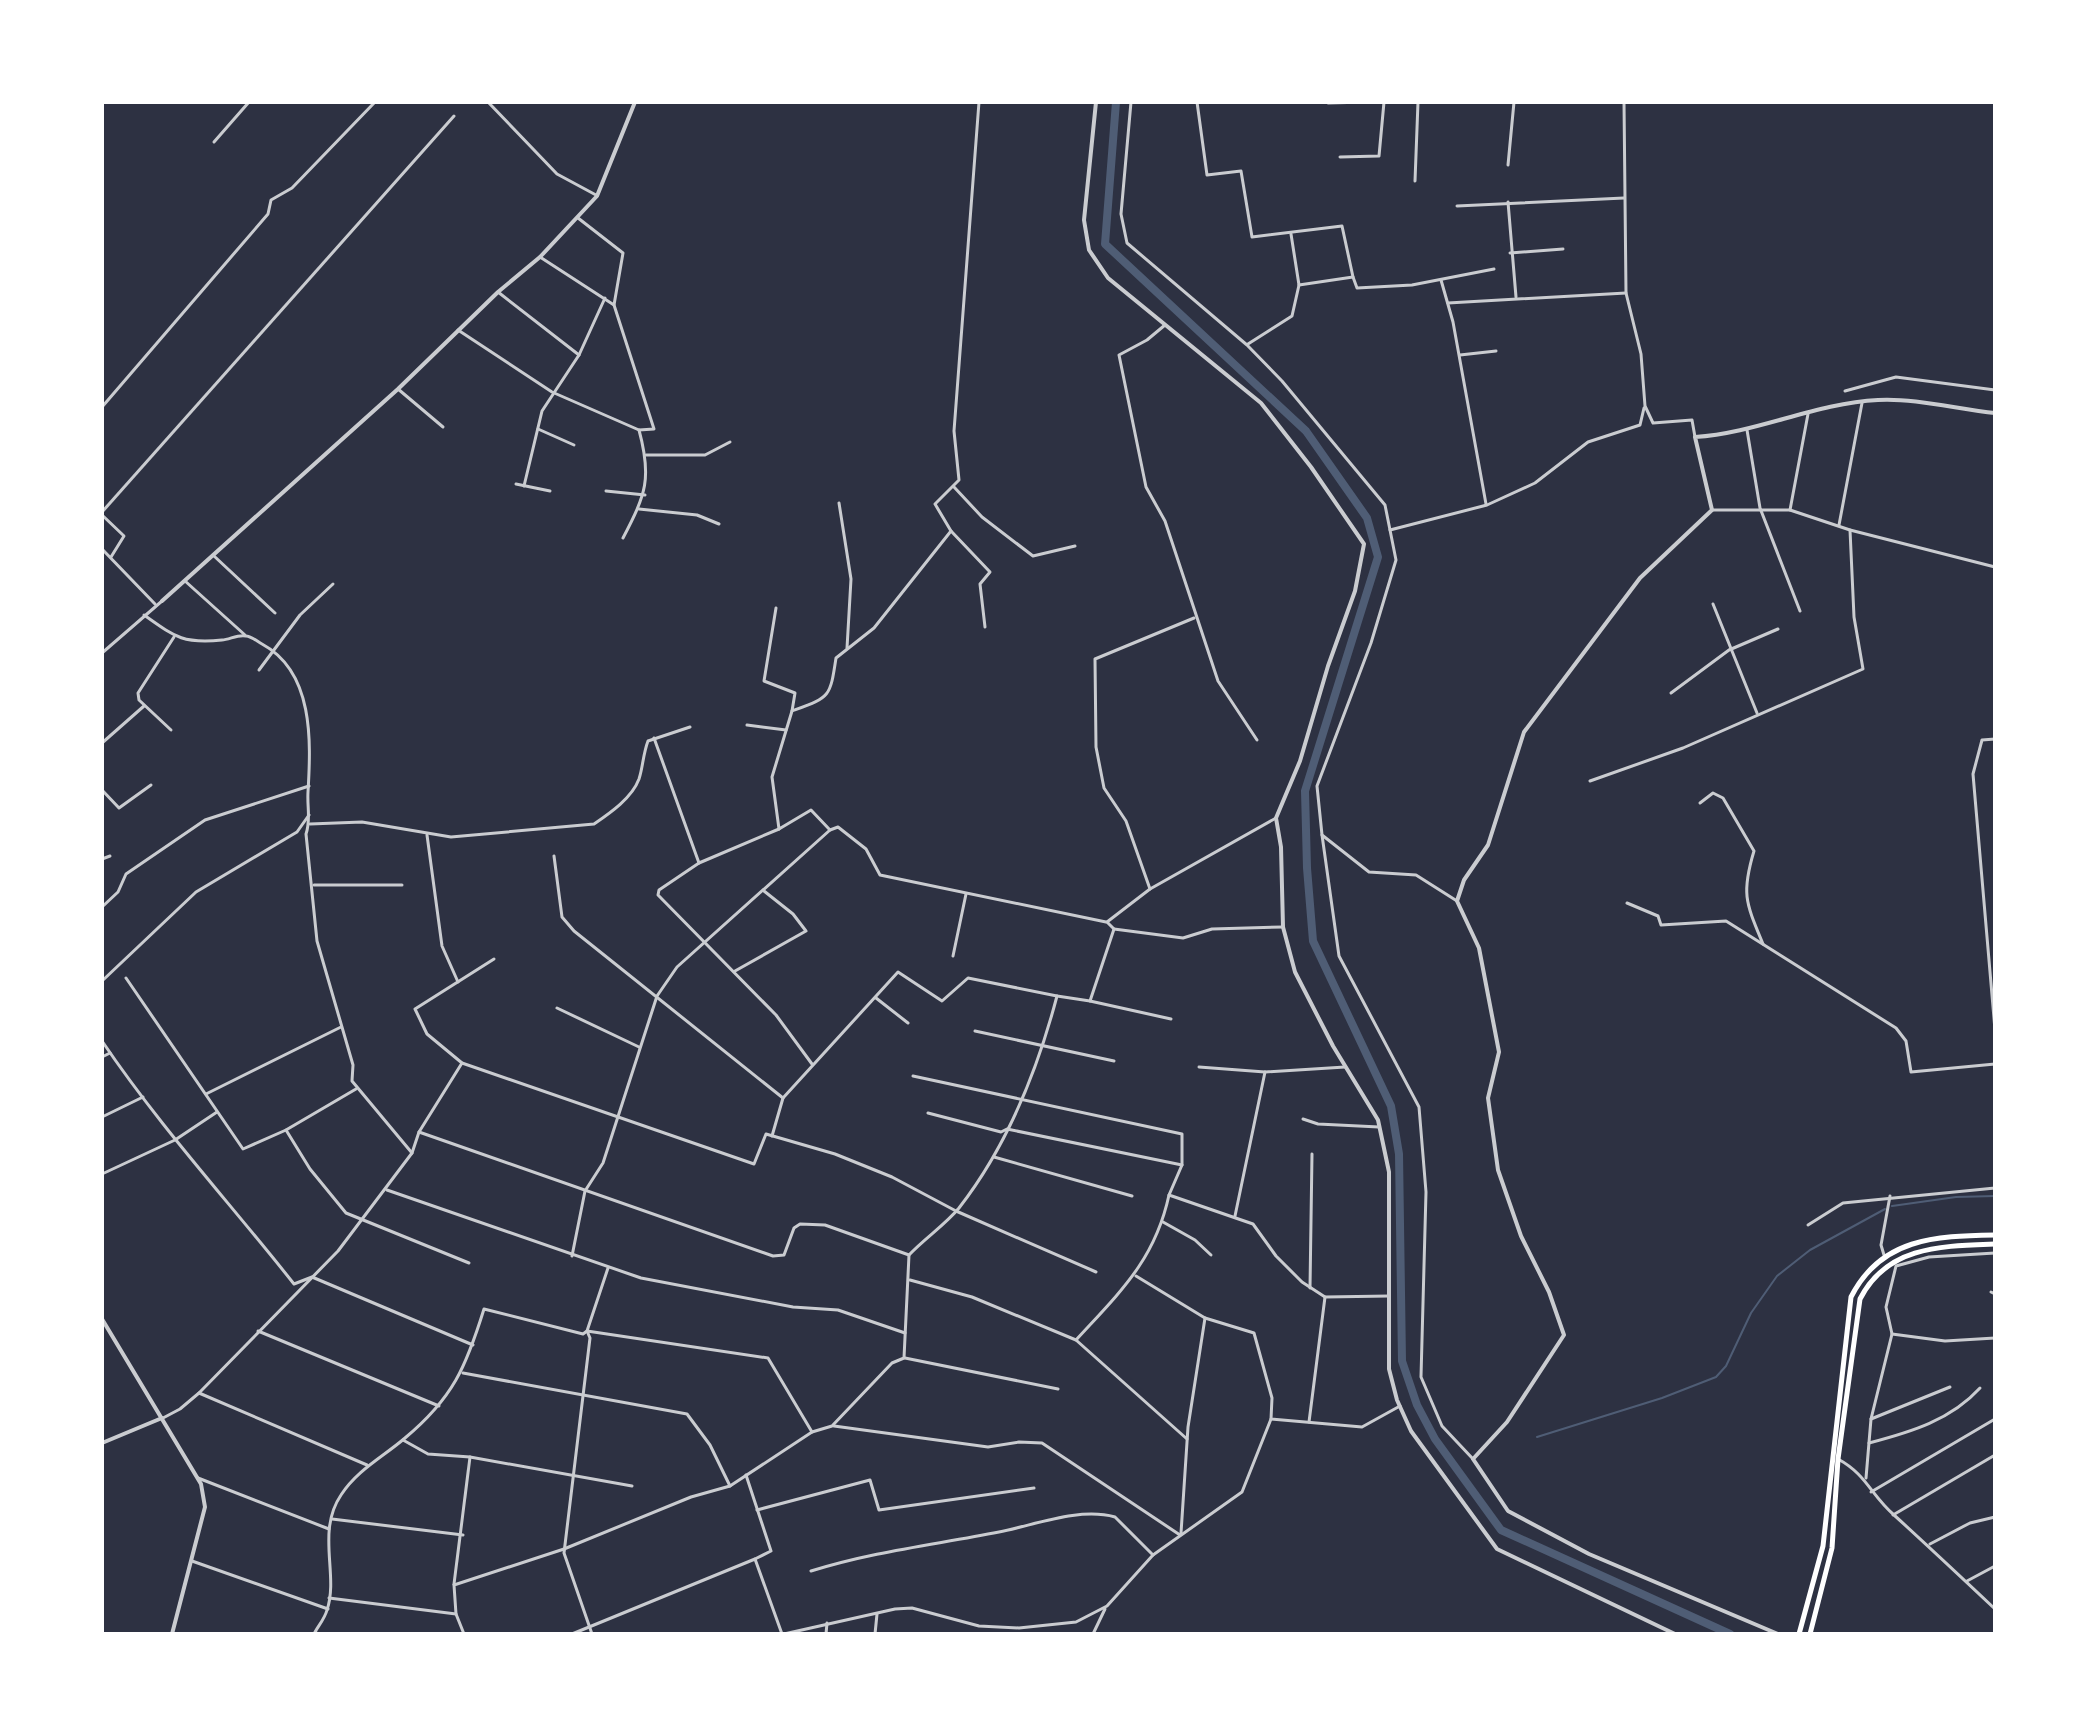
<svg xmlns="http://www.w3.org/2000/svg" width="2097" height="1736" font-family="'Sofia Sans Condensed',sans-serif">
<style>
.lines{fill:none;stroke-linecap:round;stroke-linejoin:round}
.stream{stroke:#4f5d75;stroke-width:2}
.canal{stroke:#4f5d75;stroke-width:8}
.minor{stroke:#caccd0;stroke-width:3}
.tertiary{stroke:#caccd0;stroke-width:4}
.primary{stroke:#fff;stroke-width:5}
</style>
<rect width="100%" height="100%" fill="#2d3142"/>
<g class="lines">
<g class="stream">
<path d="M 1892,1206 L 1956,1197 L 1995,1196"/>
<path d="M 1537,1437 L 1662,1398 L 1716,1377 L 1726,1366 L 1751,1313 L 1777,1276 L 1810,1250 L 1885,1209"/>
</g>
<path class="canal" d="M 1116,102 L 1105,244 L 1306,431 L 1367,518 L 1378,557 L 1305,791 L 1307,868 L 1313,941 L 1391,1106 L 1399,1154 L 1402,1361 L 1417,1405 L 1435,1439 L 1501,1530 L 1730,1634"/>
<g class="minor">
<path d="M 488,102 L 557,174 L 596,195"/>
<path d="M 1131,102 L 1121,214 L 1127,243 L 1247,345 L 1282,381 L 1385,505 L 1396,560 L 1371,643 L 1317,786 L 1322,835 L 1339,956 L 1419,1107 L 1426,1192 L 1421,1377 L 1442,1426 L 1473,1459"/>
<path d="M 1197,102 L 1207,175 L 1241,171 L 1252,237 L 1342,226 L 1353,277 L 1299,285"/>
<path d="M 1624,102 L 1626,293 L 1641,354 L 1645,406 L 1653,423 L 1692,420 L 1695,437"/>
<path d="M 1328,103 L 1367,102"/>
<path d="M 214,142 L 249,102"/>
<path d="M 1340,157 L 1379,156 L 1384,102"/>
<path d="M 1508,165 L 1514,102"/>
<path d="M 1415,181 L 1418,102"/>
<path d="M 1508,202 L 1516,297"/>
<path d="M 1457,206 L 1624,198"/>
<path d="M 1510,253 L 1563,249"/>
<path d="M 540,257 L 614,305"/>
<path d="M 1353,277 L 1357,288 L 1412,285 L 1494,269"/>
<path d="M 1441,280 L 1453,322 L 1486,504"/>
<path d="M 498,292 L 579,355"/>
<path d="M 1448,303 L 1626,293"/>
<path d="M 1165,325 L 1147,340 L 1119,355 L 1146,487 L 1165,521 L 1218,681 L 1257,740"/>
<path d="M 458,330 L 552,392 L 639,430 L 654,429 L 614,305 L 623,253 L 578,218"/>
<path d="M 1248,344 L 1292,316 L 1299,285 L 1291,234"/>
<path d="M 1460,355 L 1496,351"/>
<path d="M 398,389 L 443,427"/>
<path d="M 1845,391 L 1896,377 L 1995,390"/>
<path d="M 102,407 L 268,214 L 271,200 L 292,188 L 375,102"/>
<path d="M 538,429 L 574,445"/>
<path d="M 1747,430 L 1760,508 L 1800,611"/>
<path d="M 646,455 L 705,455 L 730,442"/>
<path d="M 516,484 L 550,491"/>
<path d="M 524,486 L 542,411 L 579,355 L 605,298"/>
<path d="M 954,487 L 982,517 L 1033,556 L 1075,546"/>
<path d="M 606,491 L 645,495"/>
<path d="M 839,503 L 851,579 L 847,648"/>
<path d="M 639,509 L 697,515 L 719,524"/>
<path d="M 1712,510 L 1790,510 L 1850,530 L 1995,567"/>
<path d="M 1790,510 L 1808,414"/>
<path d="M 102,512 L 454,116"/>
<path d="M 102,515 L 124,536 L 111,557"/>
<path d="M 1839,525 L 1862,403"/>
<path d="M 1390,530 L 1487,505 L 1535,483 L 1588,442 L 1640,425 L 1644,408"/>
<path d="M 951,531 L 990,572 L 980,584 L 985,627"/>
<path d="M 623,538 C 646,494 652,478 639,430"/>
<path d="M 102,549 L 155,604"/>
<path d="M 214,556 L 275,613"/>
<path d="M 185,581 L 245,635"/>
<path d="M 1713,604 L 1757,713"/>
<path d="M 776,608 L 764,681 L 795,693 L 792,711"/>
<path d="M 144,615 C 175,637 183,644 222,640 C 229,640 238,634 246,636 C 251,636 258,642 262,644 C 314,672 311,741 308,792 C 307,807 311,820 306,834 L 317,941 L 353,1065 L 352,1081 L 412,1153"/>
<path d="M 102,653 L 162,601"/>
<path d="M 259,670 L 300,615 L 333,584"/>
<path d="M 1671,693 L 1729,650 L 1778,629"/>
<path d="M 747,725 L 786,730"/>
<path d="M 171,730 L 139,700 L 138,693 L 174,637"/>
<path d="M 654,738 L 699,863"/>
<path d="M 1995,739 L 1982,740 L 1973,774 L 1995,1030"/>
<path d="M 102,743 L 144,706"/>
<path d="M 1590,781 L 1683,748 L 1863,669 L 1854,617 L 1850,530"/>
<path d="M 102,790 L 119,808 L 151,785"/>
<path d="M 1700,803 L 1713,793 L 1723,798 L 1754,851 C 1741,894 1746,903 1763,944"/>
<path d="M 310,824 L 362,822 L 451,837 L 594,824 C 610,813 632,798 639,779 C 643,767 643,754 648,741 L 690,727"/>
<path d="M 779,829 L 699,863 L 659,890 L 658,895 L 776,1015 L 812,1064"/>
<path d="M 830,830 L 811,810 L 779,829 L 772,777 L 792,711 C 830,697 830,698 836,658 L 874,628 L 951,531 L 935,504 L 959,480 L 954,431 L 979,102"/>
<path d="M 427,835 L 442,946 L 458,982"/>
<path d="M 1322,835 L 1369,872 L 1416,875 L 1457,901"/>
<path d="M 554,856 L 562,917 L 574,931 L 783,1098"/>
<path d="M 102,859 L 110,856"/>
<path d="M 314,885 L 402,885"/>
<path d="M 1150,889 L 1126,821 L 1104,788 L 1096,747 L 1095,659 L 1194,618"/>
<path d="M 1627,903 L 1658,916 L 1661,925 L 1726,921 L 1896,1028 L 1906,1041 L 1911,1072 L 1995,1064"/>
<path d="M 102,907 L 118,892 L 126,874 L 205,820 L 309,786"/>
<path d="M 1114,929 L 1183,938 L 1212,929 L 1283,927"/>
<path d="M 953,956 L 966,894"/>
<path d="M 494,959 L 415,1009 L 427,1034 L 462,1063 L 754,1164 L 766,1134 L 835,1154 L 892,1177 L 956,1211 L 1096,1272"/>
<path d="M 735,971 L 806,931 L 793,914 L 764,891"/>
<path d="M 126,978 L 243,1149 L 286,1130 L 356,1089"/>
<path d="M 102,981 L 196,892 L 297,832 L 309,815"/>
<path d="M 876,998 L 908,1023"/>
<path d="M 1090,1001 L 1171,1019"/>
<path d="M 557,1008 L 639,1047"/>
<path d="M 975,1031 L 1114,1061"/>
<path d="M 102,1041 C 160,1127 230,1203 294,1284 L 312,1277 L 473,1345"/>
<path d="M 102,1057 L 110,1053"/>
<path d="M 1199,1067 L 1265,1072 L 1345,1067"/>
<path d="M 913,1076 L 1182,1134 L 1182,1165 L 1169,1195 L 1253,1224 L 1276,1256 L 1302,1282 L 1325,1297 L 1389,1296"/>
<path d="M 206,1094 L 341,1027"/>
<path d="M 928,1113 L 1001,1132 L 1007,1129 L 1182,1165"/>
<path d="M 102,1117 L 143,1097"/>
<path d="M 1303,1119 L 1318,1124 L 1379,1127"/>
<path d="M 286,1130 L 310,1169 L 346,1213 L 469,1263"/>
<path d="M 419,1132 L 773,1256 L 784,1255 L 794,1228 L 800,1224 L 825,1225 L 909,1255"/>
<path d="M 772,1136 L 783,1098 L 898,972 L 942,1001 L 968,978 L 1057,996"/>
<path d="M 994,1157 L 1132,1196"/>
<path d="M 102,1174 L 175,1140 L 217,1112"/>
<path d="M 387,1190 L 641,1278 L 793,1307 L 838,1310 L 905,1333"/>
<path d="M 1235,1216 L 1265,1072"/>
<path d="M 1163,1222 L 1195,1240 L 1211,1255"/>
<path d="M 1808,1225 L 1843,1203 L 1995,1188"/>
<path d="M 1884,1255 L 1881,1245 L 1890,1196"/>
<path d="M 572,1256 L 585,1191 L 603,1163 L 657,996 L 677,967 L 830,830 L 838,827 L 866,849 L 880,875 L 1106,922"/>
<path d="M 1136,1276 L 1205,1318 L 1254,1333 L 1272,1398 L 1271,1419 L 1362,1427 L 1400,1406"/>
<path d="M 910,1280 L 972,1297 L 1076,1340 L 1187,1439"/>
<path d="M 1310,1288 L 1312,1154"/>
<path d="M 1991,1292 L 1995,1294"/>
<path d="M 258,1331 L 439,1406"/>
<path d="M 1892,1334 L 1945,1341 L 1995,1338"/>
<path d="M 1076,1340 C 1120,1292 1155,1260 1169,1195"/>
<path d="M 905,1358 L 1058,1389"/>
<path d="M 463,1373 L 687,1414 L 710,1445 L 730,1486"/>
<path d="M 199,1393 L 367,1465"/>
<path d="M 163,1418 L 180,1409 L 199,1393 L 338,1251 L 412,1153 L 419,1132 L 462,1063"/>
<path d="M 1871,1419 L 1950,1387"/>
<path d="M 1309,1422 L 1325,1297"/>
<path d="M 834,1426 L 988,1447 L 1019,1442 L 1042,1443 L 1180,1535"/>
<path d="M 403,1440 L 428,1454 L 470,1457 L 632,1486"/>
<path d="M 1869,1443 C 1911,1432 1951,1420 1980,1388"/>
<path d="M 1838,1459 C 1867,1475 1870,1494 1894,1515 C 1928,1546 1961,1577 1995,1609"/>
<path d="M 746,1475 L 771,1551 L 755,1559"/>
<path d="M 198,1478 L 329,1529"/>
<path d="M 1866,1478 L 1871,1419 L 1892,1334 L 1886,1307 L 1896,1266 L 1929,1257 L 1995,1253"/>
<path d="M 1871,1492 L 1995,1419"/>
<path d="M 757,1510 L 870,1480 L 879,1510 L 1034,1488"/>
<path d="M 1893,1515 L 1995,1455"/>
<path d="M 332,1519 L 463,1535"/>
<path d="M 1181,1533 L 1188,1427 L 1205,1318"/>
<path d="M 1930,1544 L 1970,1523 L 1995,1517"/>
<path d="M 192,1561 L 328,1609"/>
<path d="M 811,1571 C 876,1551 933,1545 999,1532 C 1035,1525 1079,1507 1115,1517 L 1153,1555"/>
<path d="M 1967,1581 L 1995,1566"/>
<path d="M 454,1584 L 470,1457"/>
<path d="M 329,1598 L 456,1614"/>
<path d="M 318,1634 L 315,1632 C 319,1625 325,1618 327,1610 C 339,1575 316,1532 341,1495 C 357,1470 383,1457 405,1438 C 453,1398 466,1367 484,1309 L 583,1334 L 587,1331 L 768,1358 L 812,1432"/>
<path d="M 464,1634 L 456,1614 L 454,1585 L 564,1549 L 691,1497 L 730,1486 L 812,1432 L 832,1426 L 892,1363 L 904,1358 L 909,1255 C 925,1238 945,1225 959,1208 C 1008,1145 1037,1072 1057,996 L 1090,1001 L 1114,929 L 1107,922 L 1150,889 L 1276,818"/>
<path d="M 572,1634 L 755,1559 L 782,1634"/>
<path d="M 592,1634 L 564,1553 L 590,1338 L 587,1331 L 608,1268"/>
<path d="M 747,1634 L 748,1634"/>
<path d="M 784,1634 L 895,1609 L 912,1608 L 979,1626 L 1019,1628 L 1076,1622 L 1107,1606 L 1153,1555 L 1242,1492 L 1271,1419"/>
<path d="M 826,1634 L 827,1623"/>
<path d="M 875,1634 L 877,1614"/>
<path d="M 1093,1634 L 1105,1609"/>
</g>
<g class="tertiary">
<path d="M 1096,102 L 1084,220 L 1089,250 L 1108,278 L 1261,403 L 1311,467 L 1364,544 L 1355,591 L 1328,666 L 1300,761 L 1276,818 L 1281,847 L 1283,927 L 1295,972 L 1333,1046 L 1378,1120 L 1389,1172 L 1389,1369 L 1397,1400 L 1411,1431 L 1497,1549 L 1675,1634"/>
<path d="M 162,601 L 398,389 L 498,292 L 540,257 L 597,196 L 635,102"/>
<path d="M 102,1319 L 201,1484 L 205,1507 L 172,1634"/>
<path d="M 102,1443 L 162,1418"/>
<path d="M 1778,1634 L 1589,1554 L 1508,1511 L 1473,1459 L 1507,1422 L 1564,1335 L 1549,1292 L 1521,1236 L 1498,1170 L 1488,1098 L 1499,1052 L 1479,948 L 1457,901 L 1464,880 L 1488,845 L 1524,732 L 1640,578 L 1712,510 L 1695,437 C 1757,433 1815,403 1878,400 C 1915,398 1957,409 1995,413"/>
</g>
<g class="primary">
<path d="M 1799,1634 L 1823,1546 L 1851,1297 C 1881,1238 1935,1236 1995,1235"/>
<path d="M 1810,1634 L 1832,1548 L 1838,1459 L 1860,1299 C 1887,1246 1941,1246 1995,1244"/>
</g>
</g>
<rect width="2097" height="1736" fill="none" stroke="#ffffff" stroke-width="208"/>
</svg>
